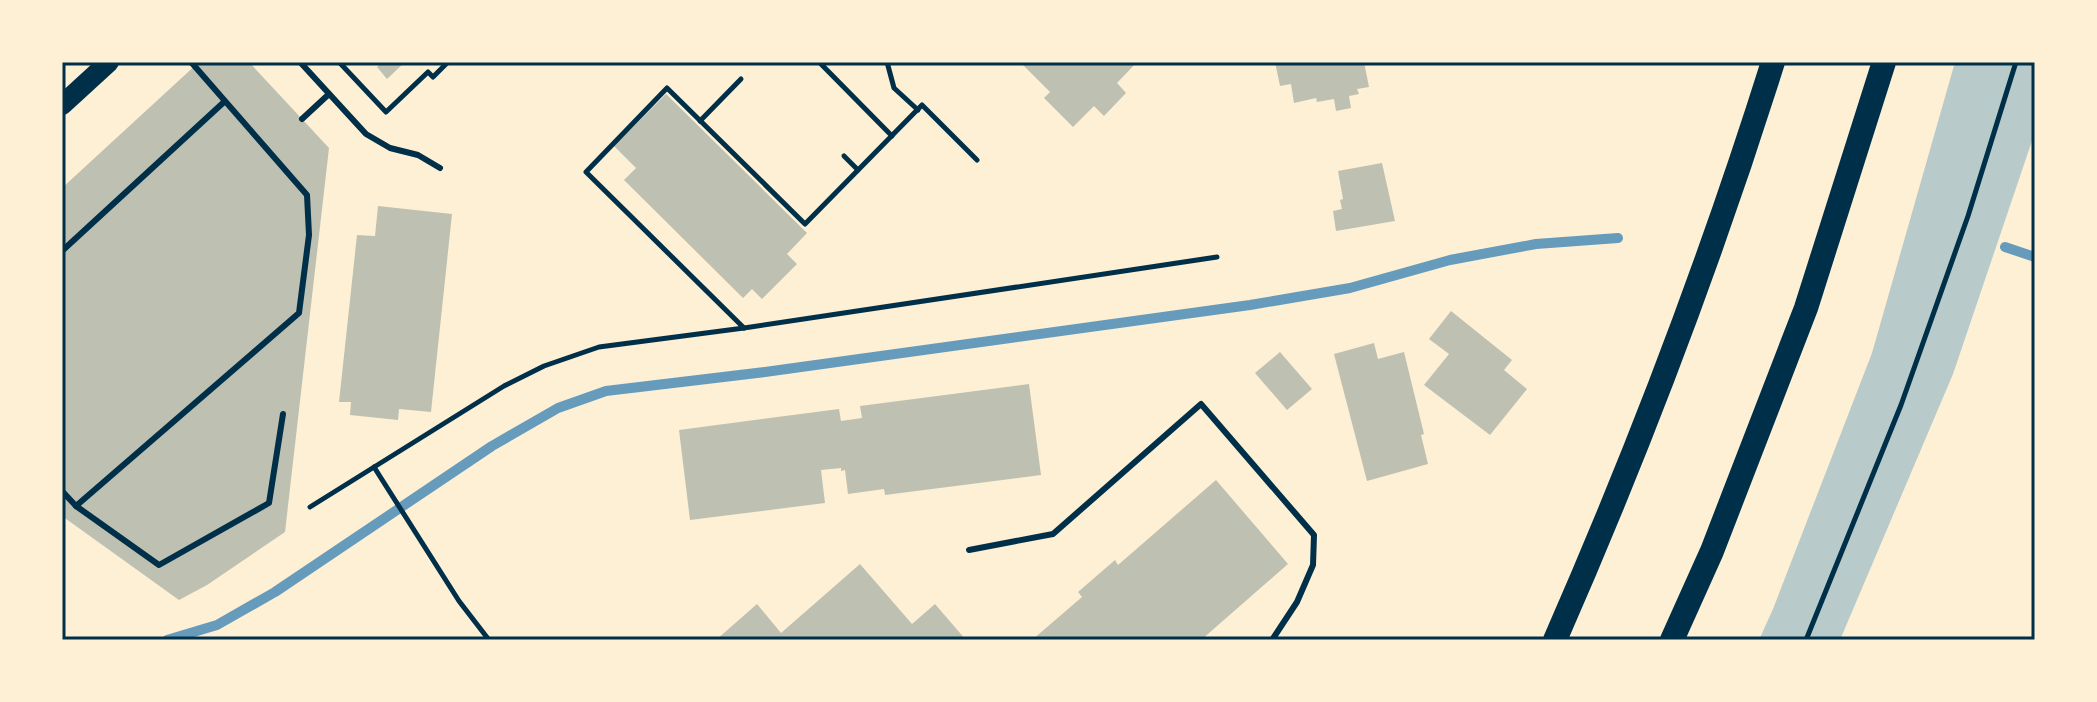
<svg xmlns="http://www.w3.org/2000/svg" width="2097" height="702" font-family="'Noto Sans',sans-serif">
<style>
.green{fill:#b9caca}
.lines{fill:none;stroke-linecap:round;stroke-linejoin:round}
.stream{stroke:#669bbc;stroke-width:10}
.building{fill:#bec0b2}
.path{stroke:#003049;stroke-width:5}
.service{stroke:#003049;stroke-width:6}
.primary{stroke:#003049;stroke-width:20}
.motorway{stroke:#003049;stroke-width:24}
.neatline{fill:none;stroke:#003049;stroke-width:3}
</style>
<rect width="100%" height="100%" fill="#fdf0d5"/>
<path class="green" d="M 1955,62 L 2035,62 L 2034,135 L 1953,374 L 1840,640 L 1759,640 L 1773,609 L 1872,353 Z"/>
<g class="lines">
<g class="stream">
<path d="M 2005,247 L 2035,257"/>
<path d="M 167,640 L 217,625 L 275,592 L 492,446 L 558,408 L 606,391 L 765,372 L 1250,305 L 1350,288 L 1450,260 L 1536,244 L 1618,238"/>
</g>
</g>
<g class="building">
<path d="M 199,62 L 249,62 L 329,148 L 285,532 L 207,585 L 179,600 L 62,516 L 62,188 Z"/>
<path d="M 382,62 L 405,62 L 387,79 L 377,67 Z"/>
<path d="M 1020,62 L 1137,62 L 1117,83 L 1126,93 L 1104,116 L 1094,106 L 1073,127 L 1044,98 L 1050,92 Z"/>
<path d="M 1275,62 L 1364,62 L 1369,87 L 1357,89 L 1359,94 L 1349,96 L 1351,108 L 1336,111 L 1334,99 L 1317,102 L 1316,98 L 1294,103 L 1291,84 L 1280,86 Z"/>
<path d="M 666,94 L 807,233 L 787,254 L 797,264 L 762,299 L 752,289 L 743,298 L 624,180 L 636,168 L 614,146 Z"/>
<path d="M 1382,163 L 1395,221 L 1336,231 L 1333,211 L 1342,209 L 1340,200 L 1343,199 L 1338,171 Z"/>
<path d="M 378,206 L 452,214 L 431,412 L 399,409 L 398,420 L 350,415 L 351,402 L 339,402 L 357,235 L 375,236 Z"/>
<path d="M 1451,311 L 1512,360 L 1504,370 L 1527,389 L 1490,435 L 1424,385 L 1449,354 L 1429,339 Z"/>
<path d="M 1374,343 L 1378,359 L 1404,352 L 1424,434 L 1421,435 L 1428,464 L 1367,481 L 1334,354 Z"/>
<path d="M 1280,352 L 1312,389 L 1287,410 L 1255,373 Z"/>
<path d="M 1029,384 L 1041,475 L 885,495 L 884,489 L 848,494 L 845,470 L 841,471 L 841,468 L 821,470 L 825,503 L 690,520 L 679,430 L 839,409 L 841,421 L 862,418 L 860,406 Z"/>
<path d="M 1216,480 L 1288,564 L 1201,640 L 1032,640 L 1082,597 L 1078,592 L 1115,560 L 1118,565 Z"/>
<path d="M 860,564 L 912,624 L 935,604 L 966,640 L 716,640 L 757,604 L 781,633 Z"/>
</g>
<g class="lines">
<g class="path">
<path d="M 339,62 L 386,112 L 428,72 L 433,77 L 448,62"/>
<path d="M 819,62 L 892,136"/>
<path d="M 887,62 L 894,88 L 918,110"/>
<path d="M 700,121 L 741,79"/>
<path d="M 844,156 L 858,170"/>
<path d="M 744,328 L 586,172 L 667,88 L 805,224 L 922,105 L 977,160"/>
<path d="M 374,467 L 459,601 L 489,640"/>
<path d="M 310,507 L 504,386 L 544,366 L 599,347 L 744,328 L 1217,257"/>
<path d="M 1806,640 L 1901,405 L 1968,216 L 2016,62"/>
</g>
<g class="service">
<path d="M 300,62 L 366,134 L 390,148 L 418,155 L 440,168"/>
<path d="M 302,119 L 329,94"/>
<path d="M 62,251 L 224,102"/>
<path d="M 62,491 L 76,506 L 159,565 L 269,503 L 283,414"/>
<path d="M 76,506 L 299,313 L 309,235 L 307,195 L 191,62"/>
<path d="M 969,550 L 1053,534 L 1201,404 L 1314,535 L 1313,565 L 1297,602 L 1272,640"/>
</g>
<path class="primary" d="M 62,105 L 109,62"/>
<g class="motorway">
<path d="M 1555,640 C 1638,451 1711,259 1773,62"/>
<path d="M 1672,640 L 1712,551 L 1806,308 L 1884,62"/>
</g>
</g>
<rect width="2097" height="702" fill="none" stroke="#fdf0d5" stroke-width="128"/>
<rect x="64" y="64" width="1969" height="574" class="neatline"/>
</svg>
